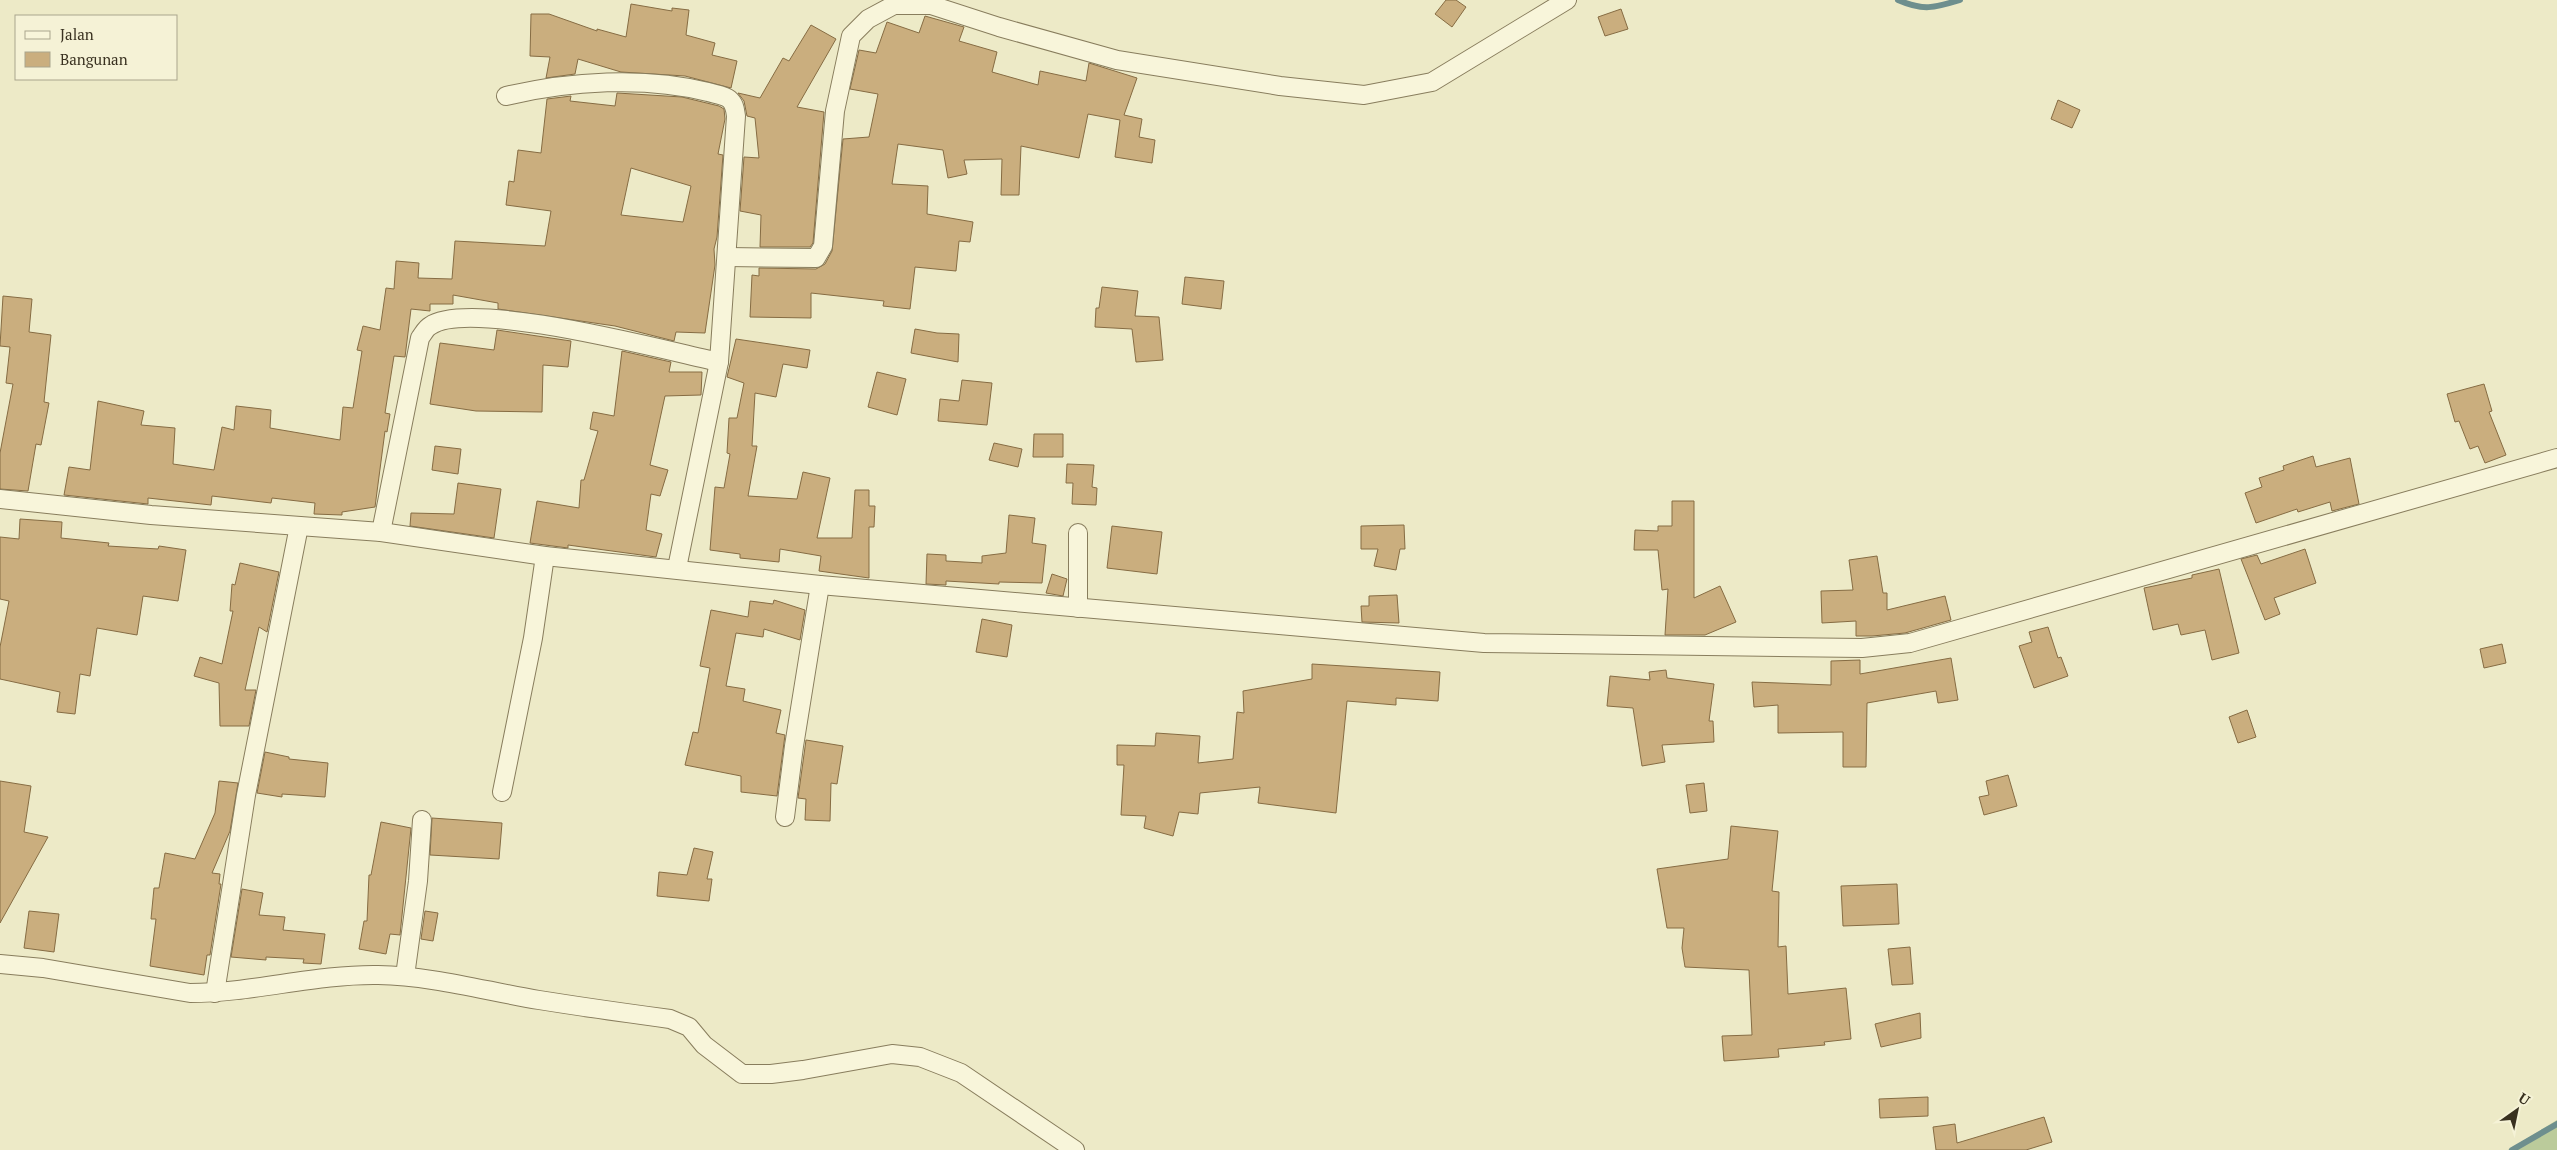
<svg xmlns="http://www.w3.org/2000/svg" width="2557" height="1150" font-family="'PT Serif',serif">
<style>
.green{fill:#bbcb9b}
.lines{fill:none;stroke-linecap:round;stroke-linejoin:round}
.stream{stroke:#6e8f8e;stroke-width:6}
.building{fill:#caae7e;stroke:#866c43;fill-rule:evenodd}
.minor-casing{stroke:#887d5d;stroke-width:20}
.minor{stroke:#f8f5da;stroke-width:18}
</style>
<rect width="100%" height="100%" fill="#edeac7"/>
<path class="green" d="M 2557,1120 L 2557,1150 L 2508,1150 Z"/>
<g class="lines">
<g class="stream">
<path d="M 1898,0 C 1923,11 1934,8 1960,0"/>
<path d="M 2512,1150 L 2557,1124"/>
</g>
</g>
<g class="building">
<path d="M 1446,0 L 1456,0 L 1466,7 L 1452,27 L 1435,14 Z"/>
<path d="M 631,4 L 672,11 L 672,8 L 689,10 L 686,35 L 715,43 L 712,55 L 737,61 L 731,88 L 685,76 L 621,72 L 578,59 L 575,74 L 546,78 L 550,57 L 530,56 L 531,14 L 549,14 L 597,31 L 597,29 L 626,37 Z"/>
<path d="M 1621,9 L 1628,29 L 1605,36 L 1598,17 Z"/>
<path d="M 925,16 L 964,27 L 959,41 L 997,52 L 992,72 L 1038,85 L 1040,71 L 1086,81 L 1089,63 L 1137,78 L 1124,115 L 1142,119 L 1139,137 L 1155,140 L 1152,163 L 1115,157 L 1120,120 L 1088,114 L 1079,158 L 1021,146 L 1019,195 L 1001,195 L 1002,159 L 964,160 L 967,174 L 948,178 L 943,150 L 898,144 L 892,184 L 928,186 L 927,214 L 973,222 L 970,242 L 959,241 L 956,271 L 915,267 L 910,309 L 883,306 L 884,301 L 811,293 L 811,318 L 750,317 L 752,275 L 759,276 L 759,268 L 816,269 L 825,264 L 832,251 L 843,139 L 869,137 L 878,94 L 850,89 L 859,50 L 876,53 L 887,22 L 919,33 Z"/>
<path d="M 811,25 L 836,39 L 797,107 L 824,112 L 813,243 L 810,247 L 760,247 L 761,215 L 740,211 L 744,157 L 759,158 L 755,118 L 747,116 L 744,101 L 738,93 L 760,98 L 783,58 L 789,61 Z"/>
<path d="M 617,93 L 682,97 L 719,106 L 724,109 L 725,119 L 718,154 L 723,155 L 717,237 L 714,249 L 715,265 L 705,333 L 676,332 L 674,341 L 615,326 L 498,309 L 498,303 L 453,295 L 453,304 L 430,304 L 430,311 L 411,309 L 405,357 L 394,356 L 385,413 L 390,414 L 387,432 L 385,431 L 375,507 L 342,512 L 342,515 L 314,514 L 315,503 L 272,498 L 271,503 L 212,496 L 211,505 L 148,498 L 148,504 L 64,495 L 69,467 L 90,470 L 98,401 L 144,411 L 141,425 L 175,428 L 173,464 L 214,470 L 222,427 L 234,430 L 236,406 L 271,410 L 270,428 L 340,440 L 343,407 L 353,408 L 362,351 L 357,350 L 363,326 L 380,330 L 386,288 L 394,289 L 396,261 L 419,263 L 418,278 L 452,279 L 455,241 L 545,246 L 551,211 L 506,205 L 509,181 L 514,182 L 518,150 L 541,153 L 547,99 L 571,96 L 570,101 L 615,106 ZM 631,168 L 691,186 L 683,222 L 621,215 Z"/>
<path d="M 2058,100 L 2080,110 L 2072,128 L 2051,119 Z"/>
<path d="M 1185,277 L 1224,281 L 1221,309 L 1182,304 Z"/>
<path d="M 1102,287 L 1138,291 L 1135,316 L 1159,317 L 1163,360 L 1136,362 L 1132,329 L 1095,327 L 1096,308 L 1099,308 Z"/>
<path d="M 3,296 L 32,299 L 29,332 L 51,335 L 44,402 L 49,403 L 41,445 L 36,444 L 28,491 L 0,489 L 0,453 L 13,384 L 6,383 L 10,347 L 0,346 Z"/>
<path d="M 915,329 L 937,333 L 959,334 L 958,362 L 911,353 Z"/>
<path d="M 497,330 L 571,341 L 568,367 L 543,365 L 542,412 L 476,411 L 430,404 L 440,343 L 494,350 Z"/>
<path d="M 736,339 L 810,350 L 807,368 L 783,364 L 776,397 L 755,393 L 752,446 L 757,446 L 748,496 L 797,499 L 803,472 L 830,478 L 817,538 L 852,538 L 855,490 L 869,490 L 869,506 L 875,506 L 874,527 L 869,527 L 869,578 L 819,571 L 821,556 L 780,549 L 779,562 L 740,558 L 740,554 L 710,550 L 715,487 L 724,488 L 730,454 L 727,453 L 729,418 L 737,418 L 744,383 L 727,377 Z"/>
<path d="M 622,351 L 671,362 L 669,372 L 702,372 L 701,395 L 665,396 L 650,465 L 668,470 L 660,496 L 651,494 L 646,530 L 662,534 L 656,557 L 568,545 L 568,548 L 530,543 L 537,501 L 579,508 L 581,480 L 584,480 L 598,431 L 590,429 L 593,412 L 614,416 Z"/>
<path d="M 877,372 L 906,379 L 897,415 L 868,407 Z"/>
<path d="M 962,380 L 992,383 L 987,425 L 938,421 L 940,399 L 959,401 Z"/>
<path d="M 2484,384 L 2492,411 L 2489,412 L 2506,455 L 2485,463 L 2478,446 L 2470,449 L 2459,421 L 2455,422 L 2447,394 Z"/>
<path d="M 1034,434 L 1063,434 L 1063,457 L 1033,457 Z"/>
<path d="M 994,443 L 1022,449 L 1018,467 L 989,460 Z"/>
<path d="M 435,446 L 461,449 L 458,474 L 432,470 Z"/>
<path d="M 2313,456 L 2316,467 L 2350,458 L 2359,504 L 2332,511 L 2330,502 L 2298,512 L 2297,509 L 2256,523 L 2245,493 L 2262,487 L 2259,478 L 2284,470 L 2283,466 Z"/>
<path d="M 1067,464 L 1094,465 L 1092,487 L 1097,488 L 1096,505 L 1072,504 L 1073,483 L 1066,483 Z"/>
<path d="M 458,483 L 501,489 L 494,538 L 410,526 L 411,513 L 454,514 Z"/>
<path d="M 1672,501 L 1694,501 L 1694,598 L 1720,586 L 1736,622 L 1705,635 L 1665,635 L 1668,589 L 1662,590 L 1658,550 L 1634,550 L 1635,530 L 1658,531 L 1658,526 L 1672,526 Z"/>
<path d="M 1009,515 L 1035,518 L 1032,543 L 1046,545 L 1042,583 L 999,582 L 999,584 L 946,581 L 946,585 L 926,584 L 927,554 L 946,555 L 946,561 L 982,563 L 982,556 L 1006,553 Z"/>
<path d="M 20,519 L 62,522 L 61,538 L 109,543 L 108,546 L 158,549 L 159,546 L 186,550 L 178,601 L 143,596 L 137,635 L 97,628 L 90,676 L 80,674 L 75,714 L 57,712 L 60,692 L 0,679 L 0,647 L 9,601 L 0,599 L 0,537 L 19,539 Z"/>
<path d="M 1404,525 L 1405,549 L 1400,549 L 1396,570 L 1374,566 L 1378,549 L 1361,549 L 1361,526 Z"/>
<path d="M 1112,526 L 1162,532 L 1157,574 L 1107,568 Z"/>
<path d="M 2305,549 L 2316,583 L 2274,598 L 2280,614 L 2265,620 L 2241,559 L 2257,555 L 2261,564 Z"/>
<path d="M 1877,556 L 1883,593 L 1887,593 L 1887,610 L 1945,596 L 1951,620 L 1905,633 L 1872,636 L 1856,636 L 1856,621 L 1822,623 L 1821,591 L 1853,590 L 1849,560 Z"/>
<path d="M 240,563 L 279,572 L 267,632 L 259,627 L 245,690 L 256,690 L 249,726 L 220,726 L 219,683 L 194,676 L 200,657 L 222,664 L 233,611 L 230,611 L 232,584 L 235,585 Z"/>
<path d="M 2219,569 L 2239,653 L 2212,660 L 2205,630 L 2181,635 L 2178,624 L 2153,630 L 2144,588 L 2192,578 L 2192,575 Z"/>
<path d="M 1052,574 L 1067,579 L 1063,596 L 1046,593 Z"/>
<path d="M 1397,595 L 1399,623 L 1362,622 L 1361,606 L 1369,606 L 1369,596 Z"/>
<path d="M 774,600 L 805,610 L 800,640 L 764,629 L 763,637 L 736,633 L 726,686 L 745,689 L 743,701 L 781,710 L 776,733 L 785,735 L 777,796 L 741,792 L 741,776 L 685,765 L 693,732 L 698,733 L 710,668 L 700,666 L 711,610 L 748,617 L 750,601 L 773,604 Z"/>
<path d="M 982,619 L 1012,625 L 1007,657 L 976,652 Z"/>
<path d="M 2048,627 L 2058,658 L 2061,657 L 2068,676 L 2034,688 L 2019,646 L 2032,642 L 2029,632 Z"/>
<path d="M 2502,644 L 2506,663 L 2484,668 L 2480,649 Z"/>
<path d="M 1951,658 L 1958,700 L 1938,703 L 1936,691 L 1867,703 L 1866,767 L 1843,767 L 1843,732 L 1778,733 L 1778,705 L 1754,707 L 1752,682 L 1831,685 L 1831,661 L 1860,660 L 1860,674 Z"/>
<path d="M 1312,664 L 1440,672 L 1438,701 L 1396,698 L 1396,705 L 1347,701 L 1336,813 L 1258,803 L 1260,787 L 1200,793 L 1198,814 L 1179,812 L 1173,836 L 1144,828 L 1146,816 L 1121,815 L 1124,765 L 1117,765 L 1117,745 L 1155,746 L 1156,733 L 1200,736 L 1198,763 L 1233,759 L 1237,712 L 1244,713 L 1243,691 L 1312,679 Z"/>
<path d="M 1666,670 L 1667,678 L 1714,684 L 1709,721 L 1713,721 L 1714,742 L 1662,745 L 1665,762 L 1642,766 L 1633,708 L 1607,706 L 1610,676 L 1650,680 L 1649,672 Z"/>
<path d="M 2247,710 L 2256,737 L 2238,743 L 2229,717 Z"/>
<path d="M 806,740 L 843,746 L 837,784 L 831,783 L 830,821 L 805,820 L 806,799 L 798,798 Z"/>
<path d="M 265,752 L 289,757 L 289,759 L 328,763 L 325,797 L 282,794 L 282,797 L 257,793 Z"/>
<path d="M 2008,775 L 2017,806 L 1984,815 L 1979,797 L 1989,795 L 1986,781 Z"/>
<path d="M 0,781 L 31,786 L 24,832 L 48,837 L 0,923 Z"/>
<path d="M 219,781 L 238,783 L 230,831 L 212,873 L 220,874 L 219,884 L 221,884 L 210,955 L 207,955 L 204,975 L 150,966 L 156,919 L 151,919 L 154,888 L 159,888 L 165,853 L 195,859 L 215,813 Z"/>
<path d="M 1704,783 L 1707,811 L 1690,813 L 1686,785 Z"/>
<path d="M 432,818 L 502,823 L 499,859 L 430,855 Z"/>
<path d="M 381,822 L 411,828 L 400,935 L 390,934 L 386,954 L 359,949 L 364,921 L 367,921 L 369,875 L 371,875 Z"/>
<path d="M 1731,826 L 1778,831 L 1772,891 L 1779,892 L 1778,947 L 1786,946 L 1788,994 L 1846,988 L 1851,1039 L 1824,1042 L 1825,1045 L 1778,1049 L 1779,1057 L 1724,1061 L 1722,1036 L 1752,1035 L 1749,970 L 1685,967 L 1682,948 L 1684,928 L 1667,928 L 1657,869 L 1728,859 Z"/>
<path d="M 694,848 L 713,852 L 707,879 L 712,879 L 709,901 L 657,896 L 659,872 L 687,875 Z"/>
<path d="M 1897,884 L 1899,924 L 1843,926 L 1841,886 Z"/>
<path d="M 242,889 L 263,893 L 259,915 L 285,917 L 283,930 L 325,934 L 321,964 L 303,963 L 304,959 L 266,957 L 266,960 L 231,957 Z"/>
<path d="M 29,911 L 59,914 L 54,952 L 24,948 Z"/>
<path d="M 425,911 L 438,913 L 433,941 L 421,939 Z"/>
<path d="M 1910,947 L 1913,984 L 1892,985 L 1888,949 Z"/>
<path d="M 1920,1013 L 1921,1038 L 1881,1047 L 1875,1024 Z"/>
<path d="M 1928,1097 L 1928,1116 L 1880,1118 L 1879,1099 Z"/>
<path d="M 2044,1117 L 2052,1142 L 2026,1150 L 1936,1150 L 1933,1127 L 1955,1124 L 1957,1143 Z"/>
</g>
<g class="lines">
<defs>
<g id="minor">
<path d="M 506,96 C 569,81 645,76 708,92 C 714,94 724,95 729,99 C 735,104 735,110 736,116 L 719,362 L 677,568"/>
<path d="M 727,257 L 816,258 L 823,246 L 835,111 L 851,36 L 868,19 L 894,5 L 931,5 L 999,27 L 1117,60 L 1280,86 L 1364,95 L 1432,82 L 1567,0"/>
<path d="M 0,499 L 151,515 L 381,532 L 545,556 L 820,585 L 1484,643 L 1862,648 L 1910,643 L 2557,458"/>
<path d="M 381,532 L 420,338 C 423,334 426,328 430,326 C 469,298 667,351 719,362"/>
<path d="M 1078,608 L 1078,533"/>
<path d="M 502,792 L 533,638 L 545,556"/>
<path d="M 785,817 L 794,746 L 820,585"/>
<path d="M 0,964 L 43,968 L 190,993 C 253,993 315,974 378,975 C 433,976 485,991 539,1000 C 582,1007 626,1013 670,1019 L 689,1027 L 704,1045 L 742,1074 L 771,1074 L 803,1070 L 892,1054 L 920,1057 L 961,1073 L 1075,1150"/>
<path d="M 405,976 L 418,881 L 422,820"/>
<path d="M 215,993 L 246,795 L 299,526"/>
</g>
</defs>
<use href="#minor" class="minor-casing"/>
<use href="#minor" class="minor"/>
</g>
<rect x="15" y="15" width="162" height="65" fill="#f5f2d6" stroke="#aaa58d"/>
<rect x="25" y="31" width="25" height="8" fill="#f8f5da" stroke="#aaa58d"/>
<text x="60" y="40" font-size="15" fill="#393120">Jalan</text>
<rect x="25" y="52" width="25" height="15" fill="#caae7e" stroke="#aaa58d"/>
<text x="60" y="65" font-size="15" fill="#393120">Bangunan</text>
<g transform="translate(2517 1110) rotate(33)" stroke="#f5f2d6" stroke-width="4" paint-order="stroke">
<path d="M0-4L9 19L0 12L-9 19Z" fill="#393120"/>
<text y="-8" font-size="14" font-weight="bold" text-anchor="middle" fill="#393120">U</text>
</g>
</svg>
